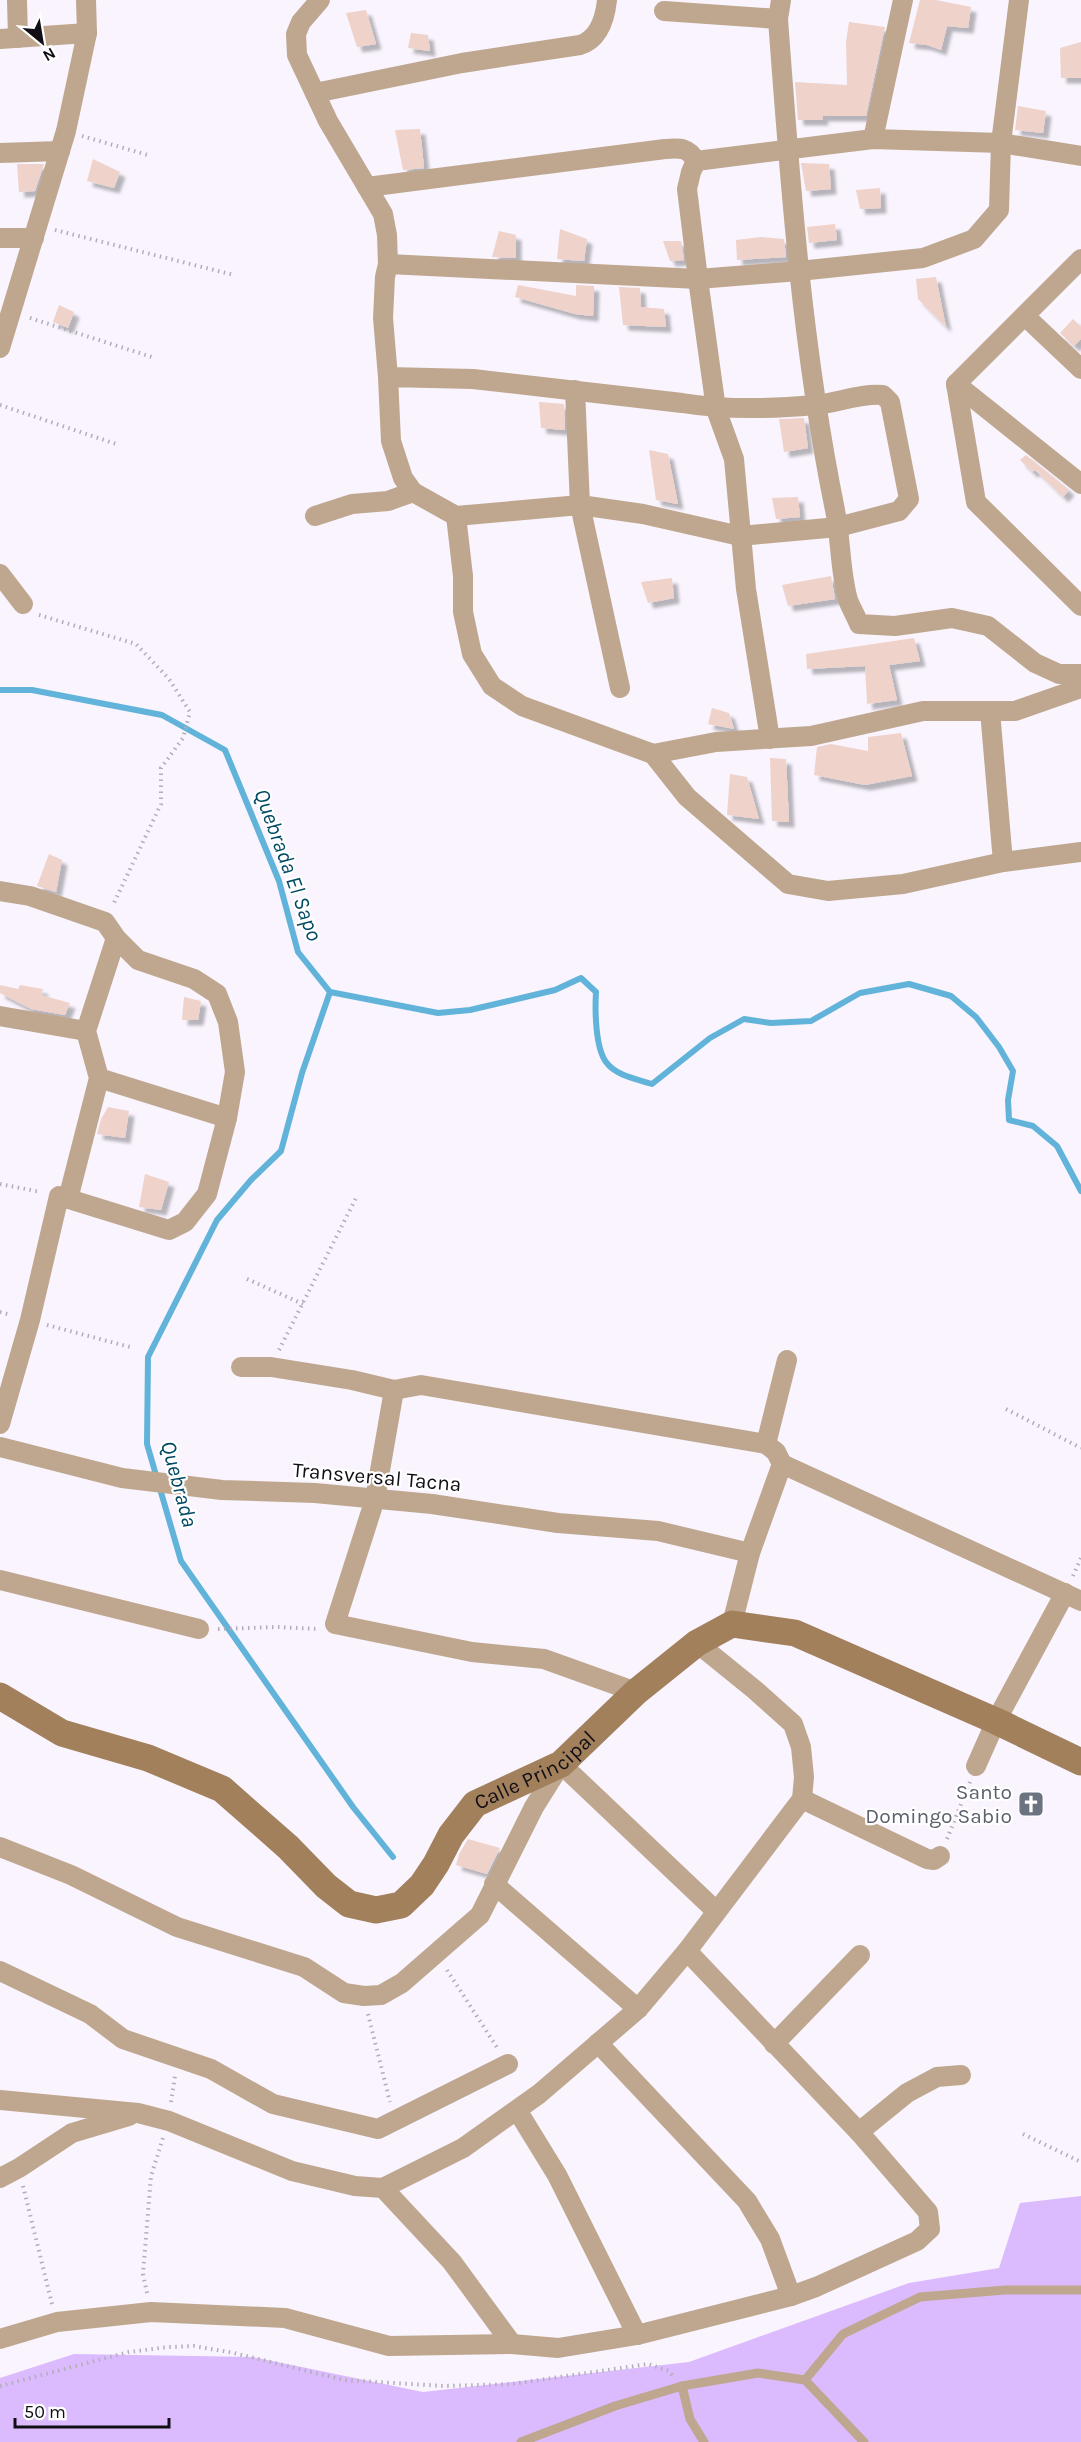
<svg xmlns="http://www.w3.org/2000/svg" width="1081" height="2442" font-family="Karla,sans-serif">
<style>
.green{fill:#dbbbfd}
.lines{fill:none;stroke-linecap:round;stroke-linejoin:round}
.stream{stroke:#61b3d9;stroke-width:6}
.building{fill:#efd2ca;filter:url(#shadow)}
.path{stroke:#b2aeb7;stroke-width:4;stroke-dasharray:1.5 4.5;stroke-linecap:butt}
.lane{stroke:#bea78e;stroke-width:9}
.street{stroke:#bea78e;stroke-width:20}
.secondary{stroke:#a1805b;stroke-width:27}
.labels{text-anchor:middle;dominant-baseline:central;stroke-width:4.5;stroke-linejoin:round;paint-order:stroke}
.street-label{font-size:21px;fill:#120e16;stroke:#fff}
.worship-label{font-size:21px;fill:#5b616d;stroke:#fff;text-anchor:end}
.water-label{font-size:22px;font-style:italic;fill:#014a64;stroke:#fff}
</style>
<defs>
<filter id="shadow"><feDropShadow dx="5.5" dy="5.5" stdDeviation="1.5" flood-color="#0004"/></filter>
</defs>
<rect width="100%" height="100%" fill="#f9f4fe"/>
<path class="green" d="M 1081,2196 L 1081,2442 L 0,2442 L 0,2378 L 74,2354 L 253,2357 L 423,2392 L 689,2362 L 909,2283 L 999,2268 L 1020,2203 Z"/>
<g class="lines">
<g class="stream">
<path d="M 0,690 L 32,690 L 162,715 L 225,750 L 279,881 L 298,952 L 330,992 L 438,1013 L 470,1010 L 555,990 L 581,978 L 596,992 C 595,1009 595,1047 606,1062 C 616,1076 637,1079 652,1084 L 710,1038 L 744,1019 L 771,1023 L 811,1021 L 860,993 L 909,984 L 951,996 L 976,1017 L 999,1047 L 1013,1071 L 1008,1100 L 1009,1120 L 1033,1126 L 1057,1146 L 1081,1191"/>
<path d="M 330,992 L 302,1073 L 281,1151 L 251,1180 L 217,1220 L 148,1357 L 147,1444 L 181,1561 L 353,1807 L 393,1857"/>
</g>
</g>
<g class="building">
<path d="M 920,0 L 936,0 L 971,7 L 968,28 L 947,26 L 941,50 L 927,45 L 909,43 Z"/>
<path d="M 366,10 L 376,44 L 357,47 L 346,13 Z"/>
<path d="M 849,22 L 885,27 L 866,116 L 822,116 L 823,120 L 798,120 L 795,82 L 847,85 L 846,42 Z"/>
<path d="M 411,33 L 428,35 L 430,51 L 408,48 Z"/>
<path d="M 1081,42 L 1081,78 L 1061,78 L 1060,48 Z"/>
<path d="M 1018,106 L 1046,111 L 1043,133 L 1015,130 Z"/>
<path d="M 420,129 L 424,168 L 403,170 L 395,130 Z"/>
<path d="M 93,159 L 120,172 L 114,188 L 87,181 Z"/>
<path d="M 801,163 L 829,164 L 831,189 L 806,191 Z"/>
<path d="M 17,164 L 44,164 L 35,191 L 19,192 Z"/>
<path d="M 880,188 L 881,208 L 860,209 L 856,190 Z"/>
<path d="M 835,224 L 837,240 L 809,243 L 807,227 Z"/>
<path d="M 560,229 L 587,239 L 584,261 L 557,259 Z"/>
<path d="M 499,231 L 516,235 L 516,258 L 492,257 Z"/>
<path d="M 761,237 L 784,239 L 786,257 L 737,260 L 736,240 Z"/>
<path d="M 663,241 L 681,241 L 684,260 L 670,261 Z"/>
<path d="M 936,277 L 946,327 L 918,299 L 916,279 Z"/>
<path d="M 518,285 L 576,296 L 576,285 L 594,286 L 593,316 L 575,314 L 515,297 Z"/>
<path d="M 619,287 L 640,288 L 641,307 L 664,309 L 666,327 L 623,325 Z"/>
<path d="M 59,305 L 74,312 L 68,328 L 53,322 Z"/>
<path d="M 1073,319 L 1081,327 L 1081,339 L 1074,346 L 1060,333 Z"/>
<path d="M 539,402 L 564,404 L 565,430 L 541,428 Z"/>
<path d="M 804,418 L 808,448 L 784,452 L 779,419 Z"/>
<path d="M 649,450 L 668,454 L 678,504 L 656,500 Z"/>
<path d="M 1026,455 L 1069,490 L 1063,497 L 1035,470 L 1032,472 L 1020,460 Z"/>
<path d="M 798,497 L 800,517 L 776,519 L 772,498 Z"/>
<path d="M 831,576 L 835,599 L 788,606 L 782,585 Z"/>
<path d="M 672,578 L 674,598 L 648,603 L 641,582 Z"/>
<path d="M 914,638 L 920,661 L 889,665 L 897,700 L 867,704 L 865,666 L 807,669 L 806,654 Z"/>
<path d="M 712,708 L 729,713 L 734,729 L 708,724 Z"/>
<path d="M 901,733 L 912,776 L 865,785 L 814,775 L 817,747 L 831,744 L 868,751 L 868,737 Z"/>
<path d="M 770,758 L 786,759 L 789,822 L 772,821 Z"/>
<path d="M 730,774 L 747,777 L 759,819 L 727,815 Z"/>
<path d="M 49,854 L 62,860 L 56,892 L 37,886 Z"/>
<path d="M 0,985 L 18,989 L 20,985 L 43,989 L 41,995 L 70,1003 L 65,1015 L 31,1009 L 0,993 Z"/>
<path d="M 184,997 L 201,1001 L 198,1020 L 182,1020 Z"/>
<path d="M 108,1107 L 129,1111 L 125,1138 L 97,1134 L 101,1119 Z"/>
<path d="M 145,1174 L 169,1182 L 161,1210 L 139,1207 Z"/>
<path d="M 468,1839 L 500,1848 L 487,1874 L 456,1865 L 459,1854 Z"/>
</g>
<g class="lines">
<g class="path">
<path d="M 82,136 L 151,156"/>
<path d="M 55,230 L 234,275"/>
<path d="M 30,318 L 155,358"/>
<path d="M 0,405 L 116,444"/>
<path d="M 39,615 L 136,644 L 169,679 L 190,712 L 183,738 L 161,768 L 161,804 L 113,905"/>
<path d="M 0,1184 L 41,1192"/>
<path d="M 247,1279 L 303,1304"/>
<path d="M 0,1312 L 11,1315"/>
<path d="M 47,1325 L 130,1347"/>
<path d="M 279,1350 L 357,1196"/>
<path d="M 1006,1409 L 1081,1448"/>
<path d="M 1073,1576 L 1081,1558"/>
<path d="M 218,1629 L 277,1627 L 318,1629"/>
<path d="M 947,1839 L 970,1782"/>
<path d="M 447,1970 L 498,2049"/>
<path d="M 368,2014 L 390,2102"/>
<path d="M 171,2102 L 175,2076"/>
<path d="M 1023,2134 L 1081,2162"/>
<path d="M 23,2186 L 52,2304"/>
<path d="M 147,2293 L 143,2274 L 151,2176 L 163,2138"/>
<path d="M 0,2386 L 129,2352 L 168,2347 L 194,2346 L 234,2353 L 344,2380 L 444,2386 L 512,2384 L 648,2364 L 669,2371 L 673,2376"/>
</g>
<g class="lane">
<path d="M 805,2380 L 843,2334 L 920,2297 L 1005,2290 L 1081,2290"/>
<path d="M 682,2386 L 690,2419 L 704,2442"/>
<path d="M 521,2442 L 615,2406 L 682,2386 L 758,2373 L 805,2380 L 864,2442"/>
</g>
<g class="street">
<path d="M 17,0 L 18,38"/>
<path d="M 320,0 L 301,22 L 296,34 L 297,55 L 328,121 L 383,214 L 387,235 L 388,264 L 385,277 L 383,318 L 388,377 L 391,441 L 403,478 L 413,492 L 456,516 L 580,505 L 643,514 L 740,536 L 838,527 L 899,511 L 909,499 L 890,402 L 883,395 C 860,393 838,403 815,405 C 771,409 725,410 682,403 L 473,379 L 388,377"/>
<path d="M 781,0 L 778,19 C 790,183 802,348 835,510 C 841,539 840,572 848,600 C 851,608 856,616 859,624 L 895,626 L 952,618 L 988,626 L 1035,663 L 1059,674 L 1081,674"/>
<path d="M 664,11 L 778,19"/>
<path d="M 0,39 L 87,33"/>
<path d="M 315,93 L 462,63 L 580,45 C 599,39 605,19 607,0"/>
<path d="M 873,139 L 903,0"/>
<path d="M 0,153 L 60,151"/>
<path d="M 696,161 L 691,172 L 687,189 L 698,279 L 716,409 L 734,459 L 746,589 L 770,739"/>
<path d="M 367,187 L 665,149 C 680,148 688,147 696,161 L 873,139 L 1001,143 L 1081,156"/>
<path d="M 0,238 L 34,238"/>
<path d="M 388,264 L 698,279 L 799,271 L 923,258 L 974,239 L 999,210 L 1001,143 L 1019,0"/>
<path d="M 1025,316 L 1081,369"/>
<path d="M 0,348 L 66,131 L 87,33 L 86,0"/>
<path d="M 956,384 L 976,502 L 1081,606"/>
<path d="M 956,384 L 1081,259"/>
<path d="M 956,384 L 1081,484"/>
<path d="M 575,390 L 580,505 L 620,688"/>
<path d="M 315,516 L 352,504 L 388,501 L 413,492"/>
<path d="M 456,516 L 463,576 L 463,612 L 472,654 L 492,686 L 522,706 L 653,754 L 687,797 L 788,884 L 828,891 L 903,884 L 1003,862 L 1081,852"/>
<path d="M 0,574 L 23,604"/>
<path d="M 990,711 L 1003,862"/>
<path d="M 653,754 L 716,742 L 811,736 L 923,711 L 1015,711 L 1081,688"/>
<path d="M 0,891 L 30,896 L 105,922 L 116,938 L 138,960 L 194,979 L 217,994 L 228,1022 L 235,1072 L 227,1118 L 207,1194 L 185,1222 L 169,1230 L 59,1196 L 30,1320 L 0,1424"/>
<path d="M 0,1016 L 86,1031"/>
<path d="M 99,1078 L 227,1118"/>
<path d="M 68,1199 L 99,1078 L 86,1031 L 116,938"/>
<path d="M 241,1367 L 271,1367 L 352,1380 L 394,1390 L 421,1385 L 766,1444"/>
<path d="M 394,1390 L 375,1499 L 335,1624 L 472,1652 L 544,1659 L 636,1692"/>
<path d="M 0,1447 L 122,1478 L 222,1490 L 315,1493 L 432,1504 L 558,1523 L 658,1531 L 750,1553"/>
<path d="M 782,1464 L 1081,1601"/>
<path d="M 0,1580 L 199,1629"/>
<path d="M 732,1624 L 750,1553 L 782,1464 L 776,1452 L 766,1444 L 787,1360"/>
<path d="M 976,1766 L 996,1721 L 1065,1593"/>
<path d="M 802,1799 L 927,1859 L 934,1860 L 940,1856"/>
<path d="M 0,1847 L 71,1875 L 177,1927 L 304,1967 L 344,1993 L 364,1996 L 381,1995 L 402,1983 L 480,1915 L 534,1807 L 561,1764 L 716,1911"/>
<path d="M 494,1884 L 638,2009"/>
<path d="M 0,1971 L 90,2014 L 123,2039 L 211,2069 L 273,2104 L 378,2129 L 508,2064"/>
<path d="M 598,2043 L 747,2201 L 770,2239 L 791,2296"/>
<path d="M 774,2044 L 860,1955"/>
<path d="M 0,2100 L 138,2113 L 169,2121 L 292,2171 L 355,2186 L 383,2188 L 463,2148 L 539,2094 L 638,2009 L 687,1951 L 802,1799 L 804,1777 L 801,1747 L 793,1724 L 755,1690 L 697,1643"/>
<path d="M 517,2110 L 557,2175 L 637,2335"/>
<path d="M 859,2132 L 907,2093 L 937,2077 L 961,2075"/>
<path d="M 0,2178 L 19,2168 L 72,2133 L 129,2116"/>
<path d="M 383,2188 L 452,2262 L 512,2344"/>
<path d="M 0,2339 L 57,2322 L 151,2312 L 285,2318 L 389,2346 L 512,2344 L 558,2348 L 637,2335 L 791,2296 L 816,2287 L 917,2241 L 930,2229 L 928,2212 L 859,2132 L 687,1951"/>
</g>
<path class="secondary" id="s1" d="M 0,1696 L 62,1733 L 148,1758 L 222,1789 L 288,1847 L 326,1886 L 349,1904 L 376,1910 L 401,1905 L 422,1885 L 436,1864 L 451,1835 L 475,1804 L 561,1764 L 636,1692 L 697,1643 L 732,1624 L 795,1633 L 996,1721 L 1081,1762"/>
</g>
<defs>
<symbol id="church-square" viewBox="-11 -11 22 22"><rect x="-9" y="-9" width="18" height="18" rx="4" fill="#6b7280" stroke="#fff"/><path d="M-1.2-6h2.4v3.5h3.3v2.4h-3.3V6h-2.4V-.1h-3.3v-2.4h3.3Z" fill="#fff"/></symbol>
</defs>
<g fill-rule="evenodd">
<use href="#church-square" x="1016" y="1789" width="30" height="30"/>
</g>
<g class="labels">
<g class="street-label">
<text transform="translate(377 1477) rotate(5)">Transversal Tacna</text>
<text stroke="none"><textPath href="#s1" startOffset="662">Calle Principal</textPath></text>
</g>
<g class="worship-label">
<text x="1012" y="1792">Santo<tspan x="1012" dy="24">Domingo Sabio</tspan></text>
</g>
<g class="water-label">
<text transform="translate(288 865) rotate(70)">Quebrada El Sapo</text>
<text transform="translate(179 1484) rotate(75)">Quebrada</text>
</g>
</g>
<g transform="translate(42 42) rotate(150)" stroke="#ffffff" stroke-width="4.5" paint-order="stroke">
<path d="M0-4.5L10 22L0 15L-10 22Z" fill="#120e16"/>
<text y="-9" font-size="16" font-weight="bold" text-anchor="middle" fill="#120e16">N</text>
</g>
<path d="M15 2418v9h154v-9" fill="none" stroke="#120e16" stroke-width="3"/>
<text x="24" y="2418" font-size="18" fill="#120e16" stroke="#ffffff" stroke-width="4.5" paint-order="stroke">50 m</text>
</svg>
